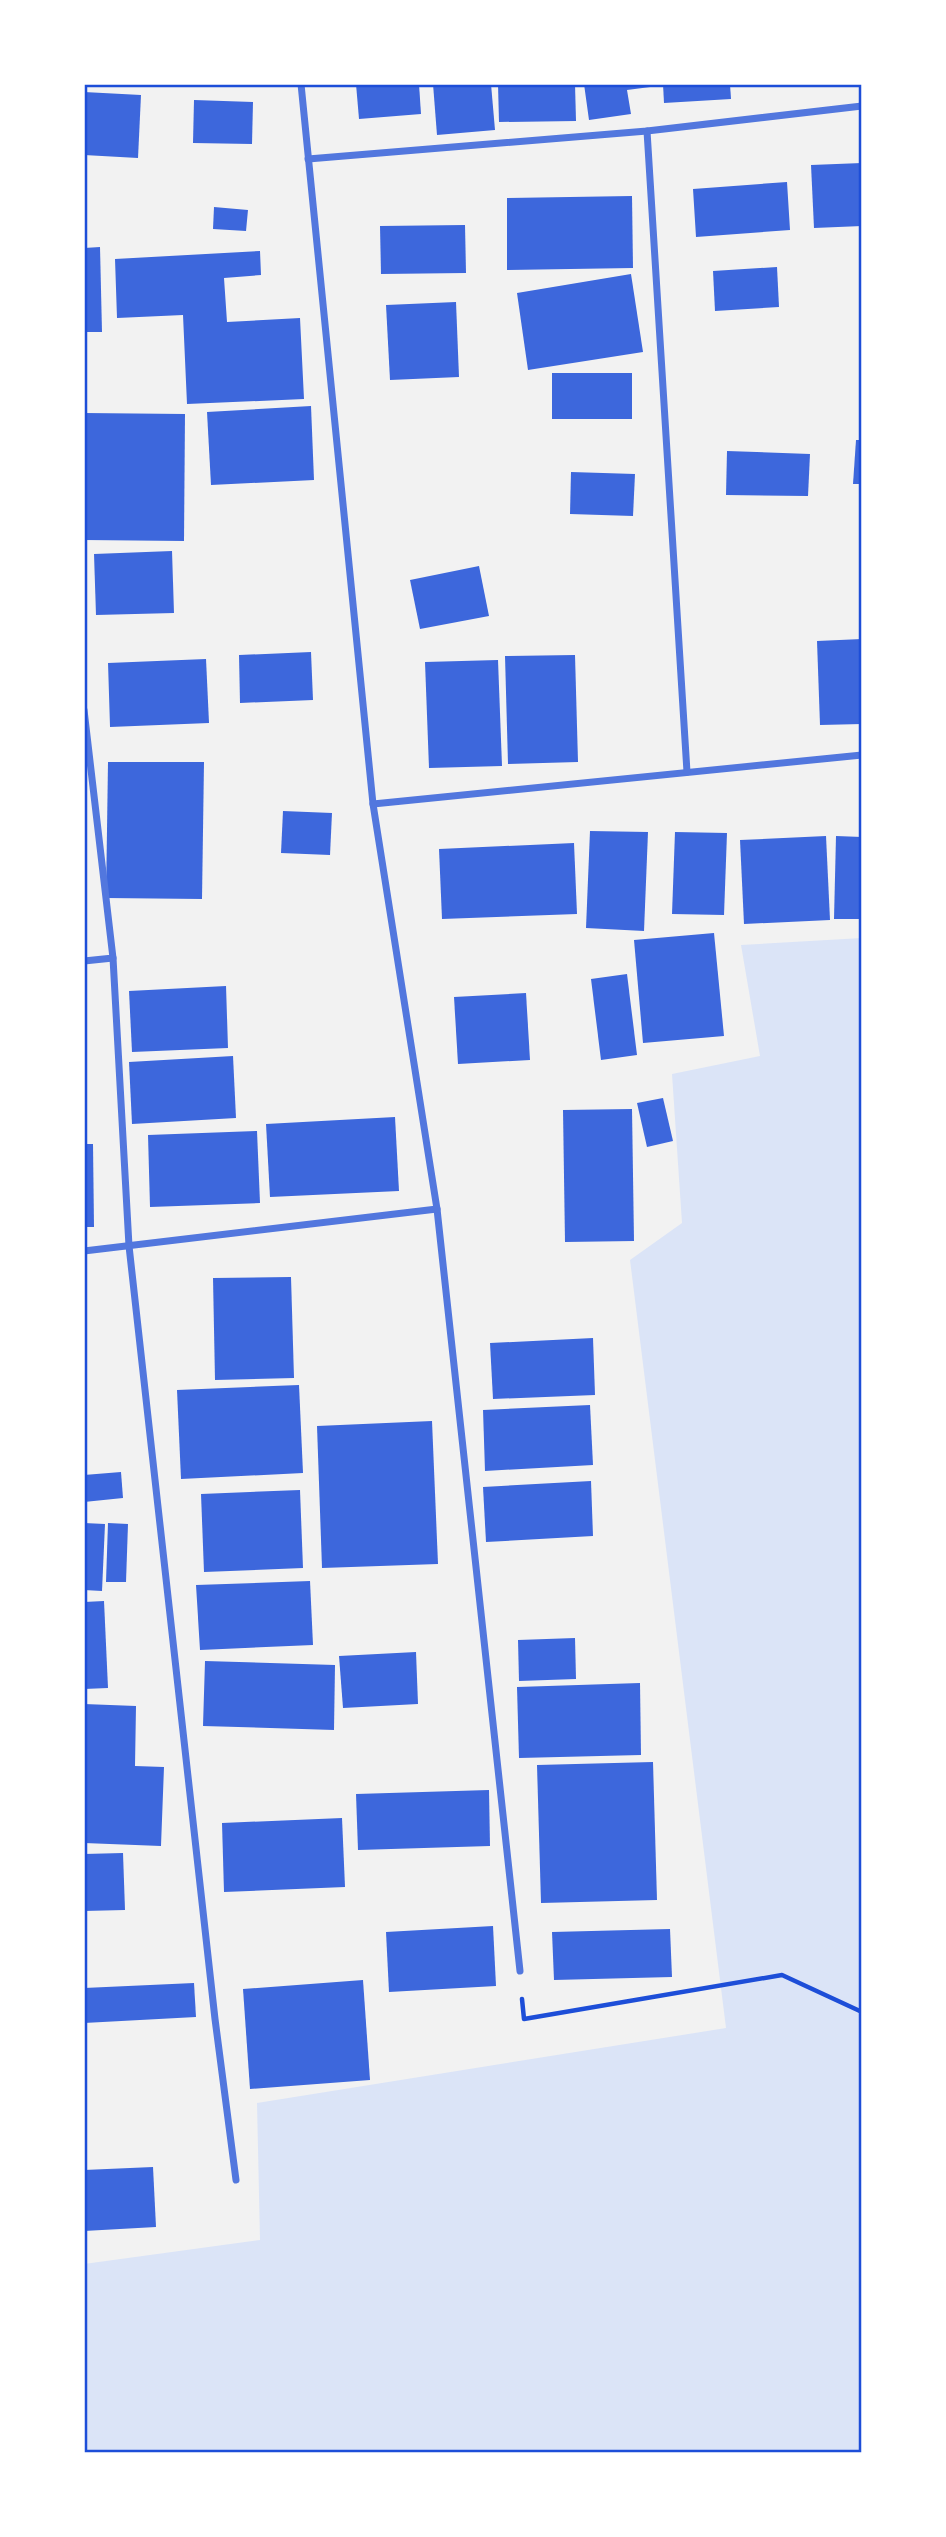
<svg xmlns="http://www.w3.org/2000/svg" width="946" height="2537" font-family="Figtree,sans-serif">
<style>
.green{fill:#dbe4f7}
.building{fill:#3d67dc}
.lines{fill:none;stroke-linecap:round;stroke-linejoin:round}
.path{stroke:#1d4ed8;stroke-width:4.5}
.minor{stroke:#5277de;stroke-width:7}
.neatline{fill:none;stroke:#1d4ed8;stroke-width:2.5}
</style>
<rect width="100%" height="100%" fill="#f2f2f2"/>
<path class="green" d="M 862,938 L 862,2453 L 84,2453 L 84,2264 L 260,2240 L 257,2103 L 726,2028 L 630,1260 L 682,1223 L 672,1074 L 760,1056 L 741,945 Z"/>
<g class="building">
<path d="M 356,84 L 419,84 L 421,114 L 359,119 Z"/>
<path d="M 433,84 L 491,84 L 495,130 L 437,135 Z"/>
<path d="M 498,84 L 575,84 L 576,121 L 499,122 Z"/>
<path d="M 584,84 L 658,84 L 658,86 L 627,90 L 631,114 L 589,120 Z"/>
<path d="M 663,84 L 730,84 L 731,99 L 664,103 Z"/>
<path d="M 84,92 L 141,95 L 138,158 L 84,155 Z"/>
<path d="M 194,100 L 253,102 L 252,144 L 193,143 Z"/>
<path d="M 862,163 L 862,226 L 814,228 L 811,165 Z"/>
<path d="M 787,182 L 790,230 L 696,237 L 693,189 Z"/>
<path d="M 632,196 L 633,268 L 507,270 L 507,198 Z"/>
<path d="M 214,207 L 248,210 L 246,231 L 213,229 Z"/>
<path d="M 465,225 L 466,273 L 381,274 L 380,226 Z"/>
<path d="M 100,247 L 102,332 L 84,332 L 84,248 Z"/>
<path d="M 260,251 L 261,275 L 224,278 L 227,322 L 300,318 L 304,399 L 187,404 L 183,315 L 117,318 L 115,259 Z"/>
<path d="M 777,267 L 779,307 L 715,311 L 713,271 Z"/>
<path d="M 631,274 L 643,352 L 528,370 L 517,293 Z"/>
<path d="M 456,302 L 459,377 L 390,380 L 386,305 Z"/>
<rect x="552" y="373" width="80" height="46"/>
<path d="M 311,406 L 314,480 L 211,485 L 207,412 Z"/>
<path d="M 84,413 L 185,414 L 184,541 L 84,540 Z"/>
<path d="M 856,440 L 862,440 L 862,484 L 853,484 Z"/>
<path d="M 727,451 L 810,454 L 808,496 L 726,495 Z"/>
<path d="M 571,472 L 635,474 L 633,516 L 570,514 Z"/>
<path d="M 172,551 L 174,613 L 96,615 L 94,554 Z"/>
<path d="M 479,566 L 489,616 L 420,629 L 410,580 Z"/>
<path d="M 862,639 L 862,724 L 820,725 L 817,641 Z"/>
<path d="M 311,652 L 313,700 L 240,703 L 239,655 Z"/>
<path d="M 575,655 L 578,762 L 508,764 L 505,656 Z"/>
<path d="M 206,659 L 209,723 L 110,727 L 108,663 Z"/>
<path d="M 498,660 L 502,766 L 429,768 L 425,662 Z"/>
<path d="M 108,762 L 204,762 L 202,899 L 106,898 Z"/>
<path d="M 283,811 L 332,813 L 330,855 L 281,853 Z"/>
<path d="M 590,831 L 648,832 L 644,931 L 586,928 Z"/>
<path d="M 675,832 L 727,833 L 724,915 L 672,914 Z"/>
<path d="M 826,836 L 830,920 L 744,924 L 740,840 Z"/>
<path d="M 836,836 L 862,837 L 862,919 L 834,919 Z"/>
<path d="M 574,843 L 577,914 L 442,919 L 439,849 Z"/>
<path d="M 714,933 L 724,1036 L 643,1043 L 634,940 Z"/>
<path d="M 627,974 L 637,1055 L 601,1060 L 591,979 Z"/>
<path d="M 226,986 L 228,1048 L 132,1052 L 129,991 Z"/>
<path d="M 526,993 L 530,1060 L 458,1064 L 454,997 Z"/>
<path d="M 233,1056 L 236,1118 L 132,1124 L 129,1062 Z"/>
<path d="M 663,1098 L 673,1141 L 647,1147 L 637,1103 Z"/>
<path d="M 632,1109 L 634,1241 L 565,1242 L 563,1110 Z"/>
<path d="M 395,1117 L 399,1191 L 270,1197 L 266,1124 Z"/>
<path d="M 257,1131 L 260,1203 L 150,1207 L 148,1135 Z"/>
<path d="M 84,1144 L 93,1144 L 94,1227 L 84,1227 Z"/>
<path d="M 291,1277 L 294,1378 L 215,1380 L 213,1278 Z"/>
<path d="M 593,1338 L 595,1395 L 493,1399 L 490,1343 Z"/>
<path d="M 299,1385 L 303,1473 L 181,1479 L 177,1390 Z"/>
<path d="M 590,1405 L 593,1465 L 485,1471 L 483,1410 Z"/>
<path d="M 432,1421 L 438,1564 L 322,1568 L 317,1426 Z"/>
<path d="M 121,1472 L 123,1498 L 84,1502 L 84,1475 Z"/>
<path d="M 591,1481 L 593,1536 L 486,1542 L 483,1487 Z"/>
<path d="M 300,1490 L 303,1568 L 204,1572 L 201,1494 Z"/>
<path d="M 84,1523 L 105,1524 L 102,1591 L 84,1590 Z"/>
<path d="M 108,1523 L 128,1524 L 126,1582 L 106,1582 Z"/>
<path d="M 310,1581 L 313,1645 L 200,1650 L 196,1585 Z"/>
<path d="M 104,1601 L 108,1688 L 84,1689 L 84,1602 Z"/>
<path d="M 575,1638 L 576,1679 L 519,1681 L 518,1640 Z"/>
<path d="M 416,1652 L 418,1704 L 343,1708 L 339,1656 Z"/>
<path d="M 205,1661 L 335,1665 L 334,1730 L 203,1726 Z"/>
<path d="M 640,1683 L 641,1755 L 519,1758 L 517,1687 Z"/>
<path d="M 84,1704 L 136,1706 L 135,1766 L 164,1767 L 161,1846 L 84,1843 Z"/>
<path d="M 653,1762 L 657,1900 L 541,1903 L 537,1765 Z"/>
<path d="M 489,1790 L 490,1846 L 358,1850 L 356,1794 Z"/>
<path d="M 342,1818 L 345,1887 L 224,1892 L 222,1823 Z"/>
<path d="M 123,1853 L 125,1910 L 84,1911 L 84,1854 Z"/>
<path d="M 493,1926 L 496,1986 L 389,1992 L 386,1932 Z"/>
<path d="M 670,1929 L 672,1977 L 554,1980 L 552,1932 Z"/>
<path d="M 363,1980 L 370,2080 L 250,2089 L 243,1989 Z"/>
<path d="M 194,1983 L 196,2017 L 84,2023 L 84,1988 Z"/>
<path d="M 153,2167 L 156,2227 L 84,2231 L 84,2170 Z"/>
</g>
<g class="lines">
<path class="path" d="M 522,1999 L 524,2019 L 782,1975 L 862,2012"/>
<g class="minor">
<path d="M 301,84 L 373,804 L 862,755"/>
<path d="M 647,131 L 687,772"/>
<path d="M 308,159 L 647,131 L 862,106"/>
<path d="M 84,710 L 113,958 L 84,961"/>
<path d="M 113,958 L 129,1246 L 215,2019 L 236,2180"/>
<path d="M 437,1209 L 520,1971"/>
<path d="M 84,1251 L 437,1209 L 373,804"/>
</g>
</g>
<rect width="946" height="2537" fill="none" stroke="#ffffff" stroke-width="172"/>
<rect x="86" y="86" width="774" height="2365" class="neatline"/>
</svg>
